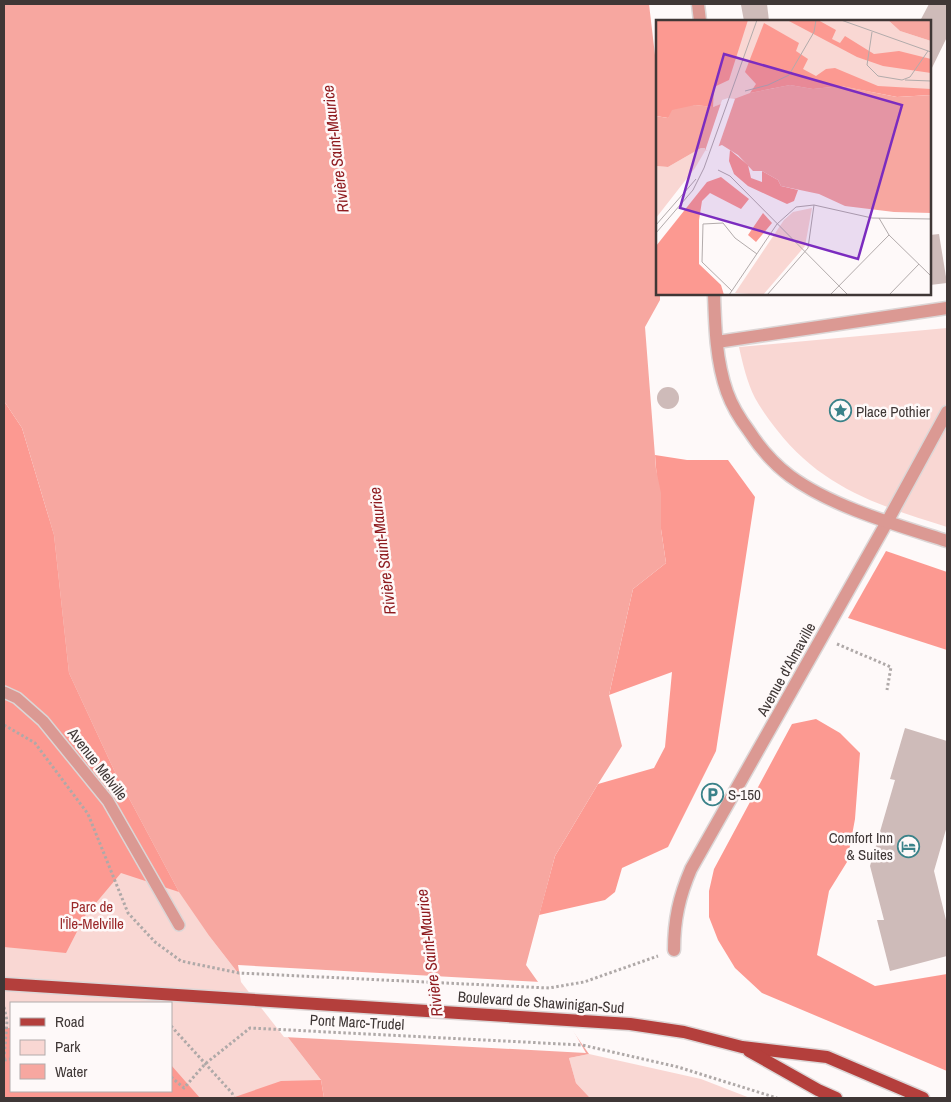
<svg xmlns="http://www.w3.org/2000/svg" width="951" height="1102" font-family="'Archivo Narrow',sans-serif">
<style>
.green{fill:#f9d7d3;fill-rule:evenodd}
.forest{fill:#fc9991}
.water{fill:#f7a7a0}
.pier{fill:#fef9f9}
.building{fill:#cebbb9}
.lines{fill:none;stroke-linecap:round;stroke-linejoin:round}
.service-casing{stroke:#dcd6d6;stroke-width:14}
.minor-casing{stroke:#dcd6d6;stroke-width:15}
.tertiary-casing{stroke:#dcd6d6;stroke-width:15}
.primary-casing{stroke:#dcd6d6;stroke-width:15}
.path{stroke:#afa9a8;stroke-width:3;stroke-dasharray:2.5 2.5;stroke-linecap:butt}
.service{stroke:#db9993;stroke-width:11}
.minor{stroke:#db9993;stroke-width:12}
.tertiary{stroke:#db9993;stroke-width:12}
.primary{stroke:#b43f3c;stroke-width:12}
.labels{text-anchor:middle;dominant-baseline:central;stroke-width:5;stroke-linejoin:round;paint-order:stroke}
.poi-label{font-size:15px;fill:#3f3736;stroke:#fef9f9;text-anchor:start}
.street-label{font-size:15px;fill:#3f3736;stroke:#fef9f9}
.park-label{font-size:15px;fill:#9a2829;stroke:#fef9f9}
.water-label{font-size:16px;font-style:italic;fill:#8e1b1f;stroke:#fef9f9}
.inset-road{fill:none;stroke:#b2abab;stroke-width:1}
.view{fill:#7b2cbf;fill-opacity:0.15;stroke:#7b2cbf;stroke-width:2.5}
.inset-edge{fill:none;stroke:#3f3736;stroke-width:2.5}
</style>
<rect width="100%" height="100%" fill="#fef9f9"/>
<g class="green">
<path d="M 947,328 L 947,527 C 880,506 822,488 777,430 C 769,420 761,409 755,398 C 747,382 743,365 739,347 Z"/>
<path d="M 4,401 L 210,937 L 321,1080 L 324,1098 L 4,1098 ZM 11,1003 L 171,1003 L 171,1091 L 11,1091 Z"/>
<path d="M 589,1054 L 701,1079 L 750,1098 L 590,1098 L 576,1083 L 569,1058 Z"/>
</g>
<g class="forest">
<path d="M 4,401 L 22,428 L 54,535 L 69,673 L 114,770 L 179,892 L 121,873 L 85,916 L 66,953 L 4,947 Z"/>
<path d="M 655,455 L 687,460 L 728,460 L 755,497 L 716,751 L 668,847 L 622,868 L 615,892 L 605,900 L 539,915 L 555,856 L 598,784 L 654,768 L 665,747 L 672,672 L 609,695 L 633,589 L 666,563 L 661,529 Z"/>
<path d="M 886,551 L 947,572 L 947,650 L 848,618 Z"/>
<path d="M 816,719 L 840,733 L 860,753 L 855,819 L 847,862 L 829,891 L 817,955 L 875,986 L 947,974 L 947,1071 L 762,993 L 735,968 L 718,940 L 709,917 L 709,891 L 714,869 L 792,724 Z"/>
<path d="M 4,1028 L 11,1028 L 11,1091 L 171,1091 L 171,1065 L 200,1098 L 4,1098 Z"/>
<path d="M 321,1080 L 324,1098 L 232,1098 L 281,1081 Z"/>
</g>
<path class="water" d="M 4,4 L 649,4 L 657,72 L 657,294 L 660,294 L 660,300 L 645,327 L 656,469 L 661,493 L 661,529 L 666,563 L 633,589 L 609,695 L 622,746 L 598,784 L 555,856 L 526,965 L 589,1054 L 569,1058 L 576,1083 L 590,1098 L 324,1098 L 321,1080 L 210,937 L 179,892 L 114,770 L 69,673 L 54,535 L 22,428 L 4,401 Z"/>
<path class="pier" d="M 238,965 L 541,982 L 565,1016 L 586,1053 L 284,1037 L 241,982 Z"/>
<g class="building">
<path d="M 751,4 L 767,4 L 769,21 L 744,21 L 741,5 Z"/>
<path d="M 929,4 L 947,4 L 947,37 L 930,72 L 930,21 L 920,21 Z"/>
<path d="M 939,234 L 947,283 L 930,285 L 930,235 Z"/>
<circle cx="668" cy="398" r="11"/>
<path d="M 905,728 L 947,741 L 947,826 L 934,871 L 947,924 L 947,956 L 890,971 L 877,920 L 884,920 L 870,866 L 895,780 L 890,779 Z"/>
</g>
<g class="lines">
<defs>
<path id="service" d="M 4,692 L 17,698 L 43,721 L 108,801 L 179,925"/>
<g id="minor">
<path d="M 717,342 L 947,308"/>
<path d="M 674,950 C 674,920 679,897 691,869 L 887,522 L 947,412"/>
</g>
<g id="tertiary">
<path d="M 698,4 L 700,21"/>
<path d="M 714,294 C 715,326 716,361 727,392 C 732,406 740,419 749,431 C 760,448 774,464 790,476 C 832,507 897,525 947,541"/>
</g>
<g id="primary">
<path d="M 4,984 L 630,1024 L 684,1032 L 742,1047 L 827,1057 L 923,1098"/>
<path d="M 749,1051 L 818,1090 L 836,1098"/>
</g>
</defs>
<use href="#service" class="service-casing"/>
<use href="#minor" class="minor-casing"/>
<use href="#tertiary" class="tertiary-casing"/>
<use href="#primary" class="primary-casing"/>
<g class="path">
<path d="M 837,644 L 891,667 L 887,690"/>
<path d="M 4,725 L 35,743 L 88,814 L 128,913 L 155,942 L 181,961 L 239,973 L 549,988 L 584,982 L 658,956"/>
<path d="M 4,1007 L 7,1021 L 4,1059"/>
<path d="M 171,1026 L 232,1093 L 234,1098"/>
<path d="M 4,1060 L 11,1059"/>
<path d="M 171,1077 L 184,1088 L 205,1064 L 250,1028 L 582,1045 L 678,1067 L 777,1098"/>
</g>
<use href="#service" class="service"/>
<use href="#minor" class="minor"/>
<use href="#tertiary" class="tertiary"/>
<use href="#primary" class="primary"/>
</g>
<defs>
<symbol id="sight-ring" viewBox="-11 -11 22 22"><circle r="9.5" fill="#fef9f9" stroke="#3a8289" stroke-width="1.5"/><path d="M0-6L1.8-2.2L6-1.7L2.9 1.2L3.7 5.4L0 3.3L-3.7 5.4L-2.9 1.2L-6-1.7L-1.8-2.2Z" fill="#3a8289"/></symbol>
<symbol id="parking-ring" viewBox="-11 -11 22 22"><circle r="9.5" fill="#fef9f9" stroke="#3a8289" stroke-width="1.5"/><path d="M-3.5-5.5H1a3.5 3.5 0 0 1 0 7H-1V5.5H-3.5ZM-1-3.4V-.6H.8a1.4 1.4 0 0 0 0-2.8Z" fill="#3a8289"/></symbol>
<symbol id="hotel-ring" viewBox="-11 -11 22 22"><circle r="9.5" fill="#fef9f9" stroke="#3a8289" stroke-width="1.5"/><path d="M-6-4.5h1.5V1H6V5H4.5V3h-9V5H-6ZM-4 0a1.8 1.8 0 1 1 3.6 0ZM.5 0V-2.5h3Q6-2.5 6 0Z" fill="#3a8289"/></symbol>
</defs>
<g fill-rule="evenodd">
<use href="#sight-ring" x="828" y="398" width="25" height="25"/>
<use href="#parking-ring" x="700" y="782" width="25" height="25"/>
<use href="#hotel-ring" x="896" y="834" width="25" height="25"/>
</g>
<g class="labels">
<g class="poi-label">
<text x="856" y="411">Place Pothier</text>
<text x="728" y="794">S-150</text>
<text x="893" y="837" text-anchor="end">Comfort Inn<tspan x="893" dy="17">&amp; Suites</tspan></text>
</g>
<g class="street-label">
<text transform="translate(786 669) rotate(-61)">Avenue d'Almaville</text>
<text transform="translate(98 764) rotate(52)">Avenue Melville</text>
<text transform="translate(541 1002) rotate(4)">Boulevard de Shawinigan-Sud</text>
<text transform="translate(357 1022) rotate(3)">Pont Marc-Trudel</text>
</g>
<g class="park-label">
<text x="92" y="906">Parc de<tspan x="92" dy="17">l'Île-Melville</tspan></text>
</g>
<g class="water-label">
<text transform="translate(335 149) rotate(-97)">Rivière Saint-Maurice</text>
<text transform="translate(382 551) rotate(-97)">Rivière Saint-Maurice</text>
<text transform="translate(429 953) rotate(-97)">Rivière Saint-Maurice</text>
</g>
</g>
<g transform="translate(656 20)">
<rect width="275" height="275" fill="#fef9f9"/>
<path d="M 0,0 L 232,0 L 244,11 L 275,21 L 275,75 L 117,68 L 57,87 L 0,96 ZM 45,128 L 49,128 L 49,131 L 39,148 L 0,198 L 0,146 L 12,147 ZM 156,188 L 149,226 L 107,275 L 79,273 L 128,200 L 137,192 Z" fill="#f9d7d3"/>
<path d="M 0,0 L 92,0 L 73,60 L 58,67 L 57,87 L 39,85 L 12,98 L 0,96 ZM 131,0 L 162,0 L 180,10 L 176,19 L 184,23 L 189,16 L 218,34 L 243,31 L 275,39 L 275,53 L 227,46 L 201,37 ZM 108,3 L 143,23 L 140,31 L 152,39 L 147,49 L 160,56 L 170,49 L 179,48 L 222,66 L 275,69 L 275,75 L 241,77 L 185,66 L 157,69 L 134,65 L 94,73 L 100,64 L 89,52 ZM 74,130 L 92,145 L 95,158 L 106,162 L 106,151 L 122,160 L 125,166 L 142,170 L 138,181 L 131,184 L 92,166 L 78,154 L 73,141 ZM 65,157 L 93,179 L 85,189 L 54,173 L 46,181 L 43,200 L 43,244 L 65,265 L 68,275 L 0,275 L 0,226 L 51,162 ZM 107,193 L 116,203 L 100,222 L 92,215 Z" fill="#fc9991"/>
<path d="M 232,0 L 275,0 L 275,21 L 244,11 ZM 134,65 L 157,69 L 185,66 L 241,77 L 275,75 L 275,193 L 238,192 L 189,186 L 163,174 L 125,166 L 122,160 L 106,151 L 97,151 L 82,135 L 66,125 L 49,131 L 49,128 L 45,128 L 12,147 L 0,146 L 0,96 L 12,98 L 16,90 L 39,85 L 57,87 L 94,73 Z" fill="#f7a7a0"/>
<path d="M 72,78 L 79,79 L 62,128 L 49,131 L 66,80 Z" fill="#fef9f9"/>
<path class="inset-road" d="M 185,0 L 275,32M 216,12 L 211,45 L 222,56 L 246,60 L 254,57 L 272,31M 249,60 L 275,61M 89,71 L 112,65 L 133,55 L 158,12 L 160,0M 62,150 L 74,156 L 192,275M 223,198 L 233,215 L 275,256M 0,205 L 40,159M 0,213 L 37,170 L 48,148 L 101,0M 76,271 L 46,242 L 47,204 L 67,203 L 79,218 L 101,234M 73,275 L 121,204 L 140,187 L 158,185 L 216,198 L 275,199M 111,275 L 152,228 L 158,185M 174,275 L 233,215M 233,275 L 263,244"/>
<path class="view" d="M 68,34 L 246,85 L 202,239 L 24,188 Z"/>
<rect width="275" height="275" class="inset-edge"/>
</g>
<rect width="951" height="1102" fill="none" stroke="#3f3736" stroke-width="10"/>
<rect x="10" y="1002" width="162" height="90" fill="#fef9f9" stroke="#b2abab"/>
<rect x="20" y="1018" width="25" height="8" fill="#b43f3c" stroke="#b2abab"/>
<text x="55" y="1027" font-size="15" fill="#3f3736">Road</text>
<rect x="20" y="1040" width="25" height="15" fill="#f9d7d3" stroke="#b2abab"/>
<text x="55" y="1052" font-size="15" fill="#3f3736">Park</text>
<rect x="20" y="1064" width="25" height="15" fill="#f7a7a0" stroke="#b2abab"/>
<text x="55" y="1077" font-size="15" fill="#3f3736">Water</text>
</svg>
